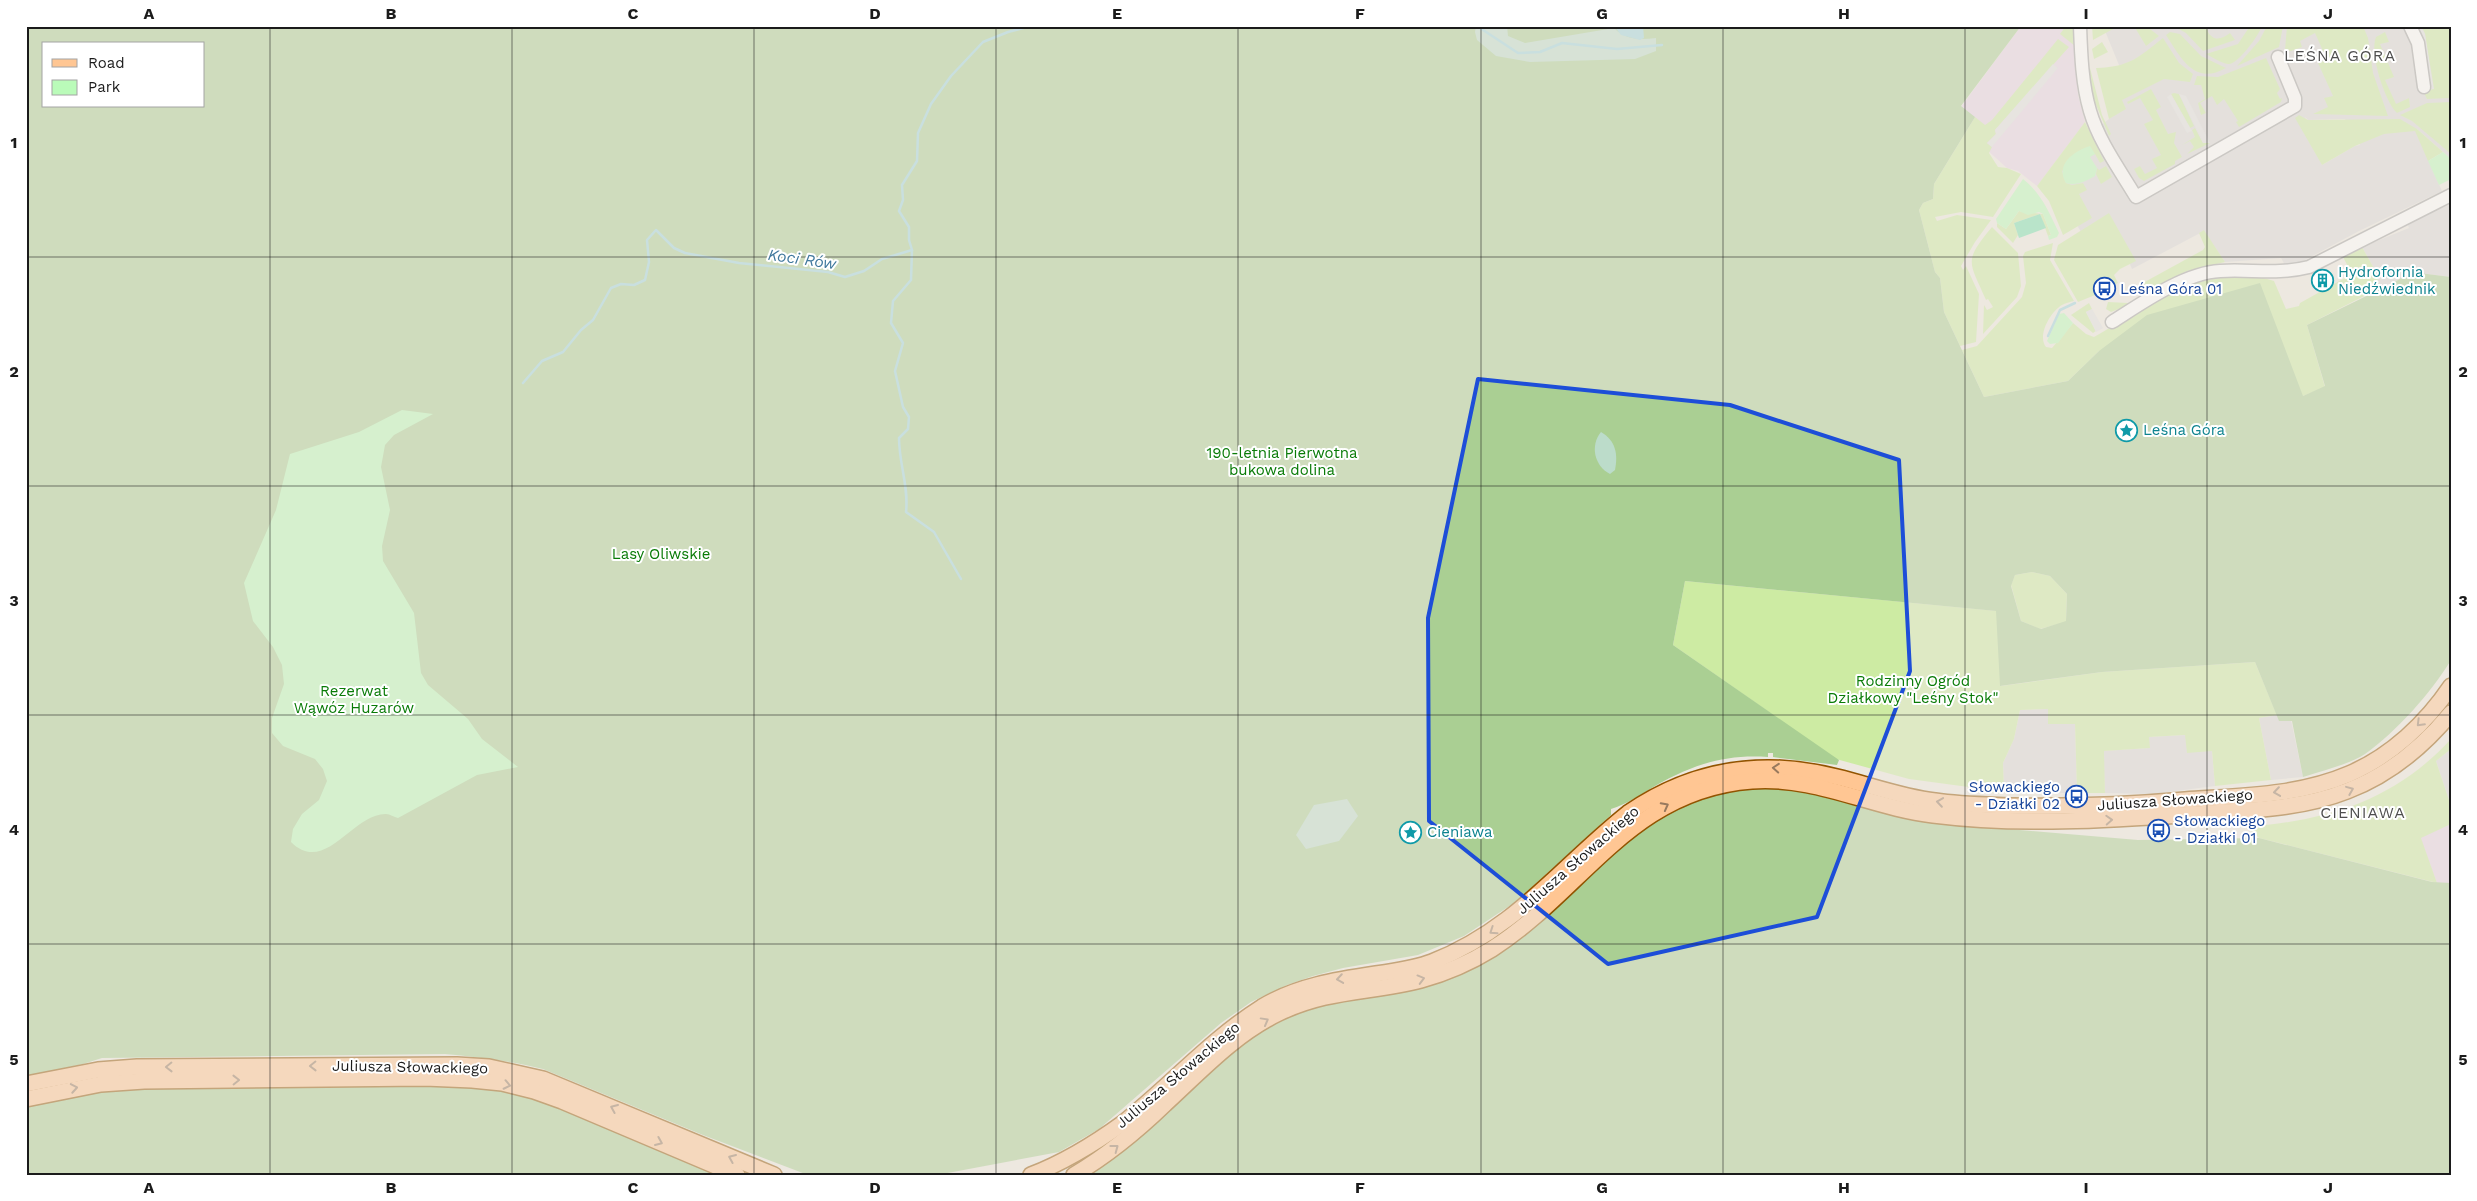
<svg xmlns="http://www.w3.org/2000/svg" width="2477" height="1201" font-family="'Work Sans',sans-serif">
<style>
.residential{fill:#d9d8d8;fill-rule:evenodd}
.industrial{fill:#e7d2e5}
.grass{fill:#cdeba3}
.forest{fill:#aacf93;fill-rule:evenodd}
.wetland{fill:#bcdcca}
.park{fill:#bafbb9}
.pitch{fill:#7ae1af}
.parking{fill:#dfdfdf}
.water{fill:#9ed5dd}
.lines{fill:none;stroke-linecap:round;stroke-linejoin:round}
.stream{stroke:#9ed5dd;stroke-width:2.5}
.minor-casing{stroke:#a2a2a2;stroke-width:15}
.major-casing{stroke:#925400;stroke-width:18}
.minor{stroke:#fff;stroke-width:12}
.major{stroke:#ffc693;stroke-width:15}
.oneway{stroke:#98795d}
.marked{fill:none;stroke:#1d4ed8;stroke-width:4;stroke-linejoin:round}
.grid{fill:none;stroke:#1b1b1b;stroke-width:1;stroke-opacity:0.55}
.labels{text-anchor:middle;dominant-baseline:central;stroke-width:4;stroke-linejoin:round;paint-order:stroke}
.culture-label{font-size:15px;fill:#0d838f;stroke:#fff;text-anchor:start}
.transit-label{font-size:15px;fill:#164399;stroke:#fff;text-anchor:start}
.park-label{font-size:15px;fill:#097b07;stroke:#fff}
.street-label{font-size:15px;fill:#1b1b1b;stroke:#fff}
.neighbourhood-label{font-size:16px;letter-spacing:1px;fill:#4e4e4e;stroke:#fff}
.water-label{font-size:16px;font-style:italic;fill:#40789d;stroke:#fff}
.neatline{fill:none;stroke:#1b1b1b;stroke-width:2}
.grid-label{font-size:16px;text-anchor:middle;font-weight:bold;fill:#1b1b1b}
</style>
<rect width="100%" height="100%" fill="#ede8e0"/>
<g class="residential">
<path d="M 2103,26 L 2451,26 L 2451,159 L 2417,129 L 2416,131 L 2442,191 L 2359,231 L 2305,260 L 2292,264 L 2285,265 L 2281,258 L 2225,262 L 2204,231 L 2132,269 L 2109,214 L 2081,232 L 2048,175 L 2072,147 L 2125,107 L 2121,100 L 2128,87 ZM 2305,117 L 2308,120 L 2345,119 L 2360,145 L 2355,146 L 2322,165 Z"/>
<path d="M 2451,204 L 2451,277 L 2411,272 L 2393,283 L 2380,288 L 2375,270 L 2362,247 L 2409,228 L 2407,223 Z"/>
<path d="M 2048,709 L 2075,724 L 2077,793 L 2030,793 L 2004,790 L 2003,763 L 2014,739 L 2020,710 Z"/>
<path d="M 2277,715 L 2280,721 L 2291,720 L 2303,777 L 2271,780 L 2259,718 Z"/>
<path d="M 2186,735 L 2212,751 L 2215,786 L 2152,794 L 2105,793 L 2103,751 L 2149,748 L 2149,737 Z"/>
<path d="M 2451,749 L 2451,806 L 2436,761 Z"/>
</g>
<g class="industrial">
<path d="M 2021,26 L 2073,26 L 2078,95 L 2085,122 L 2037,186 L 2018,171 L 2007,168 L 1985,148 L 1961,107 Z"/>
<path d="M 2451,824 L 2451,883 L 2437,883 L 2420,837 Z"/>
</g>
<g class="grass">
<path d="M 2066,26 L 2075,26 L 2075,46 L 2060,34 Z"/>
<path d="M 2092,26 L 2111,26 L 2113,29 L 2093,40 Z"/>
<path d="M 2134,26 L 2146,26 L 2159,36 L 2146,46 Z"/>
<path d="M 2176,26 L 2207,26 L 2208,32 C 2214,42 2222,39 2230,33 L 2235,40 L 2203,51 L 2186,33 L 2175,27 Z"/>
<path d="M 2250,26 L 2262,26 C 2259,35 2237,66 2228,64 C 2221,63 2212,57 2206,54 L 2238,44 Z"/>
<path d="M 2267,26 L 2283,26 L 2279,47 L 2237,66 L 2259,41 Z"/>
<path d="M 2287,26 L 2363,26 L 2368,38 L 2373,73 L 2388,116 L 2313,114 L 2328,107 L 2324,98 L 2333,96 L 2318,63 L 2327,60 L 2315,33 L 2300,41 L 2302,47 L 2291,51 L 2285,50 Z"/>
<path d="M 2421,26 L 2451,26 L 2451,98 L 2427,99 L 2423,91 L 2433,89 L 2425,34 Z"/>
<path d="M 2170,32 L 2180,34 L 2201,56 L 2226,68 C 2194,86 2181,58 2166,35 Z"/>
<path d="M 2385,32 L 2389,42 L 2380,44 L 2394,77 L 2385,80 L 2396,104 L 2409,98 L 2410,107 L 2397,113 C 2385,102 2369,53 2376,37 Z"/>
<path d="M 2163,38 L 2179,63 L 2193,74 L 2190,82 L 2164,79 L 2122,100 L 2126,109 L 2109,119 L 2096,68 C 2129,67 2138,58 2163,38 Z"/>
<path d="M 2058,39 L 2069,47 L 1995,130 L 1996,134 L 1987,143 L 1992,147 L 1989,153 L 1998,167 L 2007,168 L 2021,174 L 1993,217 L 1961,212 L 1935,217 L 1937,221 L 1957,215 L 1991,220 L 1975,242 L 1961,266 L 1963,270 L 1966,266 L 1979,294 L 1976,342 L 1960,346 L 1944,312 L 1940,278 L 1935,272 L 1919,210 L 1923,203 L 1933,199 L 1934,184 L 1975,117 L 1985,125 L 1992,120 Z"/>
<path d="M 2102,42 L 2108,52 L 2094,59 L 2092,49 Z"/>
<path d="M 2266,58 L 2280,89 L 2277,93 L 2280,99 L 2282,98 L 2281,102 L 2239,127 L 2236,122 L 2238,121 L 2224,99 L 2217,105 L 2212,96 L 2200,103 L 2206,113 L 2201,115 L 2198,103 L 2205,99 L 2201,85 L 2194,85 L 2197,76 L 2218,77 Z"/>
<path d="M 2090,68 L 2102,115 L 2111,134 L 2109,136 L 2094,100 L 2089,69 Z"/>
<path d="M 2151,89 L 2161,107 L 2156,110 L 2168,134 L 2176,132 L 2174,143 L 2182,157 L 2175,161 L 2175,164 L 2144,181 L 2139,178 L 2134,169 L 2140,166 L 2145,174 L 2157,168 L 2152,159 L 2161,155 L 2144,124 L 2153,120 L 2140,98 L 2128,104 L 2127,102 Z"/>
<path d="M 2174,93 L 2179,94 L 2194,126 L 2190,128 L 2171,94 Z"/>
<path d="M 2451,102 L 2451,154 L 2412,121 L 2400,115 L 2427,103 Z"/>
<path d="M 2299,115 L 2308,120 L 2400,119 L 2417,129 L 2443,152 L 2428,161 L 2415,131 L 2384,134 L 2355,146 L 2322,165 L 2295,118 Z"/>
<path d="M 2085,122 L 2104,161 L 2100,163 L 2095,154 L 2062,171 L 2066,183 L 2072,185 L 2083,183 L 2087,190 L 2079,194 L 2092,218 L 2063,235 L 2049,201 L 2037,186 Z"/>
<path d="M 2195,128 L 2203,143 L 2210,143 L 2187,154 L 2194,147 L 2190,141 L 2182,145 L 2195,137 L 2192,130 Z"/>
<path d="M 2106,166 L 2112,177 L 2101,184 L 2096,174 L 2097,168 L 2099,170 Z"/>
<path d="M 2019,211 L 2043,214 L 2051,235 L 2048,236 L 2040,214 L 2014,223 L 2018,235 L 2013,243 L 1997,227 L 1997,223 L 2006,229 Z"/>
<path d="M 2109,213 L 2136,261 L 2120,269 L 2114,275 L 2118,283 L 2106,289 L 2105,287 L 2099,290 L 2100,293 L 2078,302 L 2054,260 L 2058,245 Z"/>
<path d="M 1992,227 L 2018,253 L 2021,286 L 2017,297 L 1983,334 L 1984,305 L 1987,310 L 1993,307 L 1988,299 L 1986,300 C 1969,261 1963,262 1992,227 Z"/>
<path d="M 2204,230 L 2225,262 L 2187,271 L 2150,290 L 2141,289 L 2139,286 L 2141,284 L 2203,250 L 2205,247 L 2199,233 Z"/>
<path d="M 2053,243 L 2050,260 L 2074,301 C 2070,302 2065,303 2062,305 C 2050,312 2037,336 2046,347 L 2052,348 L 2073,323 L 2086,334 L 2094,337 C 2145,308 2212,258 2274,281 L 2286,309 L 2299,306 L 2300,303 L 2352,274 L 2343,257 L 2362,247 L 2375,270 L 2380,288 L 2307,325 L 2325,387 L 2303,396 L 2099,351 L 2068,381 L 1984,397 L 1962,350 L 1977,346 L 2022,297 L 2026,283 L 2023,256 L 2025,252 Z"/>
<path d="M 2108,302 L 2128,303 L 2129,305 L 2111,312 L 2106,309 Z"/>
<path d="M 2089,303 L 2092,309 L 2086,312 L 2096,331 L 2093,333 L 2071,315 Z"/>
<path d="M 2032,572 L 2050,576 L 2067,594 L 2066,622 L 2040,629 L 2021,621 L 2011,585 L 2015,575 Z"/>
<path d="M 1685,581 L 1997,611 L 2001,686 L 2102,672 L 2255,662 L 2277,715 L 2259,718 L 2271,780 L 2215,786 L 2212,751 L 2187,753 L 2185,735 L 2149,737 L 2150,748 L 2104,751 L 2105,793 L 2077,793 L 2075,724 L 2048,724 L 2048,709 L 2020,710 L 2014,739 L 2003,763 L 2004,790 L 2002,794 L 1977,790 L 1976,788 L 1909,779 L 1836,759 L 1673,645 Z"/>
<path d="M 2451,739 L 2451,749 L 2436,761 L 2451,806 L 2451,824 L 2421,838 L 2437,883 L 2259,838 L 2247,827 C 2328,820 2394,801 2451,739 Z"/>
</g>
<g class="forest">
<path d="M 26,26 L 2021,26 L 1961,106 L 1975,117 L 1934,184 L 1933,199 L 1923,203 L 1919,210 L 1935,272 L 1940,278 L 1944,312 L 1984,397 L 2068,381 L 2099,351 L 2147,315 L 2260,283 L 2303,396 L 2325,386 L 2307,325 L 2393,283 L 2411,272 L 2451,277 L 2451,660 C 2431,693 2396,732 2365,754 C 2350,764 2321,771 2303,777 L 2292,721 L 2279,721 L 2255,662 L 2102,672 L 2000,686 L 1996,611 L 1685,581 L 1673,645 L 1839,760 L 1837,765 L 1773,757 L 1773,753 L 1768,753 L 1768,757 C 1724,754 1692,765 1655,786 C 1640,795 1627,804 1611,809 L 1611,815 L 1514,903 L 1464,936 L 1418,955 L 1343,968 L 1313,976 L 1287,985 L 1251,1002 L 1221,1023 L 1099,1129 L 1059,1152 L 937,1175 L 808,1175 L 703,1135 L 543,1069 C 511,1061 478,1057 445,1054 L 102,1058 L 83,1064 L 26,1076 ZM 44,44 L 204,44 L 204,106 L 44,106 ZM 2032,572 L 2050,576 L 2067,594 L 2066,621 L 2041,629 L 2021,621 L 2011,586 L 2015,575 Z"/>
<path d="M 1768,786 L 1824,794 L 1925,822 L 2138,840 L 2259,838 L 2432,882 L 2451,883 L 2451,1175 L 1087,1175 L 1251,1037 L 1278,1020 L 1310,1007 L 1437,982 L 1641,828 L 1693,800 L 1728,790 Z"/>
<path d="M 375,1084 L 471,1086 L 511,1093 L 544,1102 L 719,1175 L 26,1175 L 26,1106 L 81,1093 L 125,1089 Z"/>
</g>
<g class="wetland">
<path d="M 1476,26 L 1507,26 L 1508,36 L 1525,43 L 1614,28 C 1626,40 1640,40 1656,38 L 1656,51 L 1635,59 L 1530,62 L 1496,56 L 1477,40 L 1475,32 Z"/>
<path d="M 1601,432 C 1616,441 1618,454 1615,470 L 1610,474 C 1594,466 1590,445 1601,432 Z"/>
<path d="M 1347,799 L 1358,816 L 1339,841 L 1306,849 L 1296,835 L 1314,805 Z"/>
</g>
<g class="park">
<path d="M 2090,146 L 2095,154 L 2090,157 L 2097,168 L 2095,176 C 2086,181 2077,186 2066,183 C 2055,164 2074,151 2090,146 Z"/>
<path d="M 2443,152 L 2451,159 L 2451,179 L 2439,185 L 2428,161 Z"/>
<path d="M 2023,179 C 2041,193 2049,212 2059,233 L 2057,237 L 2049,240 L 2048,236 L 2051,235 L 2043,214 L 2039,212 L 2028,215 L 2019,211 L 2006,229 L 1997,223 L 1996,219 Z"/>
<path d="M 2064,313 L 2073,323 L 2058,343 L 2050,344 L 2047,341 L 2059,314 Z"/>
<path d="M 402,410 L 433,414 L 394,435 L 385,445 L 381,467 L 390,510 L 382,546 L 383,561 L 414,613 L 421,673 L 428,685 L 468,719 L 482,739 L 518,767 L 477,775 L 398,818 C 394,817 390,814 386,814 C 353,813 325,876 291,842 L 293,829 L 302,814 L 319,800 L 327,781 L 323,769 L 315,759 L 283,746 L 272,733 L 272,718 L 284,684 L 282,665 L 273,647 L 253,621 L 244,583 L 276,510 L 290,454 L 359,432 Z"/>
</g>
<path class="pitch" d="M 2040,214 L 2046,228 L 2019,238 L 2014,223 Z"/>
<g class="parking">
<path d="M 2414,26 L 2421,26 L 2425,34 L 2434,89 L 2426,90 Z"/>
<path d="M 2053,64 L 2058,68 L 1992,147 L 1987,143 L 1996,134 L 1995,130 Z"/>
<path d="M 2171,94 L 2192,131 L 2187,133 L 2167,97 Z"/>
<path d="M 2179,94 L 2186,96 L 2210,143 L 2203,143 Z"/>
<path d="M 2092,309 L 2103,328 L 2096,332 L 2086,312 Z"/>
</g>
<path class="water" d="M 1614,26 L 1643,26 L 1644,38 L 1640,40 L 1621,35 Z"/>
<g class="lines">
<g class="stream">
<path d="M 1089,26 L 1090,26"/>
<path d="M 1477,26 L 1518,53 L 1540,52 L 1562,43 L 1617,49 L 1662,45"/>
<path d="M 912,250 L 911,280 L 893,301 L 891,323 L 903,343 L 895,371 L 903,407 L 909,417 L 908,429 L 899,438 C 899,464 909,487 906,512 L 934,532 L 961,579"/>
<path d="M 2048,336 L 2060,310 L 2075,303"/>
<path d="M 523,383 L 542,361 L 563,352 L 581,330 L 593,320 L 611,288 L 621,284 L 634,285 L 645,280 L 649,262 L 647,240 L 656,230 L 674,248 L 685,253 L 739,263 L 828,272 L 845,277 L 864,271 L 882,259 L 912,250 L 909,240 L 909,227 L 899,211 L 903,200 L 902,185 L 917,161 L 918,133 L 931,104 L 951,76 L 983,42 L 1008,32 L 1031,26"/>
</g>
<defs>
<g id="minor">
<path d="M 2080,26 C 2081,54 2082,84 2090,111 C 2099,142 2120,170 2136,197 L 2295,106 L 2295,98 L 2278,57"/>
<path d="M 2410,26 L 2418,43 L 2424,87"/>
<path d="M 2112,322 C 2142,303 2184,273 2220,271 C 2251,269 2277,275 2309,267 L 2451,195"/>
</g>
<g id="major">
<path d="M 26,1084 L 98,1070 L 137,1067 L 457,1065 L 489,1067 L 543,1079 L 774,1175"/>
<path d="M 26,1099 L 101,1084 L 144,1081 L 425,1078 L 472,1080 L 502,1083 L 534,1091 L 562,1101 L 737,1175"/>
<path d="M 1031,1175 C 1065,1162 1094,1144 1123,1123 C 1171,1085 1210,1040 1262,1007 C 1297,986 1336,980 1376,974 C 1395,971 1414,969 1432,962 C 1516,929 1560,867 1628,813 C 1692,769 1763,758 1837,777 C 1870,785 1902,797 1935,801 C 1961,805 1988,805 2014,806 C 2072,807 2128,805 2185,800 C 2240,796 2298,796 2349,774 C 2391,756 2426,723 2451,686"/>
<path d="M 1074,1175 C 1108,1155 1137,1131 1165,1104 C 1201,1071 1235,1034 1279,1013 C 1329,989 1371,993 1421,980 C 1446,973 1471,962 1492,949 C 1584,890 1630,790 1752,781 C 1815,776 1872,808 1933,815 C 2020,826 2108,820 2195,814 C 2246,810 2299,810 2347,791 C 2389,775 2422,748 2451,713"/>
</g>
</defs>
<use href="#minor" class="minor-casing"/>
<use href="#major" class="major-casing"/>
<use href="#minor" class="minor"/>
<use href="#major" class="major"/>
</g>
<defs><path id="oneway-chevron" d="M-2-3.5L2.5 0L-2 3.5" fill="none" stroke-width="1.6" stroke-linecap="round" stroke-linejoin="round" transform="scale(1.25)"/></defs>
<g class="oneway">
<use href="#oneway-chevron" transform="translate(2420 723) rotate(135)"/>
<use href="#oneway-chevron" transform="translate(1776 768) rotate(-176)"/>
<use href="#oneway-chevron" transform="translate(2350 790) rotate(-22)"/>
<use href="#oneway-chevron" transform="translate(2277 792) rotate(172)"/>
<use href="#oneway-chevron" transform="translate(1940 802) rotate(-172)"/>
<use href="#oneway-chevron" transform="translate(1665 806) rotate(-28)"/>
<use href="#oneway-chevron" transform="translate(2109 820) rotate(-3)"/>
<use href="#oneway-chevron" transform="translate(1493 931) rotate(146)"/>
<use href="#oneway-chevron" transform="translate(1340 979) rotate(171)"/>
<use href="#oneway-chevron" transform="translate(1421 979) rotate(-15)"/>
<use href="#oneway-chevron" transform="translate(1265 1021) rotate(-29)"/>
<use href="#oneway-chevron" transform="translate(313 1066) rotate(179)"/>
<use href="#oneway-chevron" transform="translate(169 1067) rotate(179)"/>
<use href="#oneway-chevron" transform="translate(236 1080) rotate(-1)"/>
<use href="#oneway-chevron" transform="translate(507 1085) rotate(12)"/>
<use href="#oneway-chevron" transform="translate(74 1088) rotate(-10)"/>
<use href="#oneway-chevron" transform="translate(614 1108) rotate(-157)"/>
<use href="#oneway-chevron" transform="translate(659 1142) rotate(23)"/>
<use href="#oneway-chevron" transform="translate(1115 1148) rotate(-37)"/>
<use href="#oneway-chevron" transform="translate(732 1158) rotate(-157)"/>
</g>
<path d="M0 0H2477V1201H0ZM 1478,379 L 1730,405 L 1899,460 L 1910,671 L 1817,917 L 1608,964 L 1429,821 L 1428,618 Z" fill="#ede8e0" fill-opacity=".55" fill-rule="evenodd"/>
<path class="marked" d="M 1478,379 L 1730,405 L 1899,460 L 1910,671 L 1817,917 L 1608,964 L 1429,821 L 1428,618 Z"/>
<path class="grid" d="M 270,26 L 270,1175M 512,26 L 512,1175M 754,26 L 754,1175M 996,26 L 996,1175M 1238,26 L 1238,1175M 1481,26 L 1481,1175M 1723,26 L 1723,1175M 1965,26 L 1965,1175M 2207,26 L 2207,1175M 26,257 L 2451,257M 26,486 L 2451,486M 26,715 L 2451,715M 26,944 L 2451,944"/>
<defs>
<symbol id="building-ring" viewBox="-11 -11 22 22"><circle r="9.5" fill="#fff" stroke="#0f9aa8" stroke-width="1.5"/><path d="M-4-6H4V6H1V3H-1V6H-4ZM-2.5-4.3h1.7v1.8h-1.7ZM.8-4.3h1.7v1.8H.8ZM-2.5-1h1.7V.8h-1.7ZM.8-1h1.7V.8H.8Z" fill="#0f9aa8"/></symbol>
<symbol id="bus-ring" viewBox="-11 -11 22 22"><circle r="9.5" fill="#fff" stroke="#1a4fb4" stroke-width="1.5"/><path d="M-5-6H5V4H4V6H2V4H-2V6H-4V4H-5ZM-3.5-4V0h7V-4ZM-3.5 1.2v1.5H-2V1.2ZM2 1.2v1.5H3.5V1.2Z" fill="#1a4fb4"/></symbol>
<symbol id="sight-ring" viewBox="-11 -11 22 22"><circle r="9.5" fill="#fff" stroke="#0f9aa8" stroke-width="1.5"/><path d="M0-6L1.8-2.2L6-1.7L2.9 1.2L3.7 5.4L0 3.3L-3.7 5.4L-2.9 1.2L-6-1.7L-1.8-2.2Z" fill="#0f9aa8"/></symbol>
</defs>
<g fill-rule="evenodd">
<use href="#building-ring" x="2310" y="268" width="25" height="25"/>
<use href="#bus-ring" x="2092" y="276" width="25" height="25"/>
<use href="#sight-ring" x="2114" y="418" width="25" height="25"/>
<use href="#bus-ring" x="2064" y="784" width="25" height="25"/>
<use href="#bus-ring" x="2146" y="818" width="25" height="25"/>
<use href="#sight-ring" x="1398" y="820" width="25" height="25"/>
</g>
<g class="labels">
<g class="culture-label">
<text x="2338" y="272">Hydrofornia<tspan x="2338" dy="17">Niedźwiednik</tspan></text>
<text x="2143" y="430">Leśna Góra</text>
<text x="1427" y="832">Cieniawa</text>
</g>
<g class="transit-label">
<text x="2120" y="289">Leśna Góra 01</text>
<text x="2060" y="787" text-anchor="end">Słowackiego<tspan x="2060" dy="17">- Działki 02</tspan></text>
<text x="2174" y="821">Słowackiego<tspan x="2174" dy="17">- Działki 01</tspan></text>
</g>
<g class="park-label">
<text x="1282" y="453">190-letnia Pierwotna<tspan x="1282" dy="17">bukowa dolina</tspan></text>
<text x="661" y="554">Lasy Oliwskie</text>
<text x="1913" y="681">Rodzinny Ogród<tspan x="1913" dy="17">Działkowy "Leśny Stok"</tspan></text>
<text x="354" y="691">Rezerwat<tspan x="354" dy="17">Wąwóz Huzarów</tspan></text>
</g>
<g class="street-label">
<text transform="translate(2175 800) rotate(-4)">Juliusza Słowackiego</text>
<text transform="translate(1578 860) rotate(-41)">Juliusza Słowackiego</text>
<text transform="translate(410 1067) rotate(1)">Juliusza Słowackiego</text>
<text transform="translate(1178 1075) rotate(-40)">Juliusza Słowackiego</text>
</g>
<g class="neighbourhood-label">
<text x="2340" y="55">LEŚNA GÓRA</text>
<text x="2363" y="812">CIENIAWA</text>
</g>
<g class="water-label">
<text transform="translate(802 259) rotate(8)">Koci Rów</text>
</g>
</g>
<rect width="2477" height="1201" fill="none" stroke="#ffffff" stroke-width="55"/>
<rect x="42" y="42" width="162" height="65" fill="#ffffff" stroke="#a4a4a4"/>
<rect x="52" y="59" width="25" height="8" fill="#ffc693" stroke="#a4a4a4"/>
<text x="88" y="68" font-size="15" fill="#1b1b1b">Road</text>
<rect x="52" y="80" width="25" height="15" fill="#bafbb9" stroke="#a4a4a4"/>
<text x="88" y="92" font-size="15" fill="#1b1b1b">Park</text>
<rect x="28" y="28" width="2422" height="1146" class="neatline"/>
<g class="grid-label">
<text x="149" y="19">A</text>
<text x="391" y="19">B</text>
<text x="633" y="19">C</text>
<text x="875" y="19">D</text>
<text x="1117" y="19">E</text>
<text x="1360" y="19">F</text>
<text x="1602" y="19">G</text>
<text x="1844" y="19">H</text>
<text x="2086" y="19">I</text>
<text x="2328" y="19">J</text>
<text x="14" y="148">1</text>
<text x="2463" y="148">1</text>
<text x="14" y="377">2</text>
<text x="2463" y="377">2</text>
<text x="14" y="606">3</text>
<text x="2463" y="606">3</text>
<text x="14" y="835">4</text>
<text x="2463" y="835">4</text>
<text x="14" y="1065">5</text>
<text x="2463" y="1065">5</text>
<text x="149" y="1193">A</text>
<text x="391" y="1193">B</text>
<text x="633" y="1193">C</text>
<text x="875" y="1193">D</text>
<text x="1117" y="1193">E</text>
<text x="1360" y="1193">F</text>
<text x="1602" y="1193">G</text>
<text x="1844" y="1193">H</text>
<text x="2086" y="1193">I</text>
<text x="2328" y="1193">J</text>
</g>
</svg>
